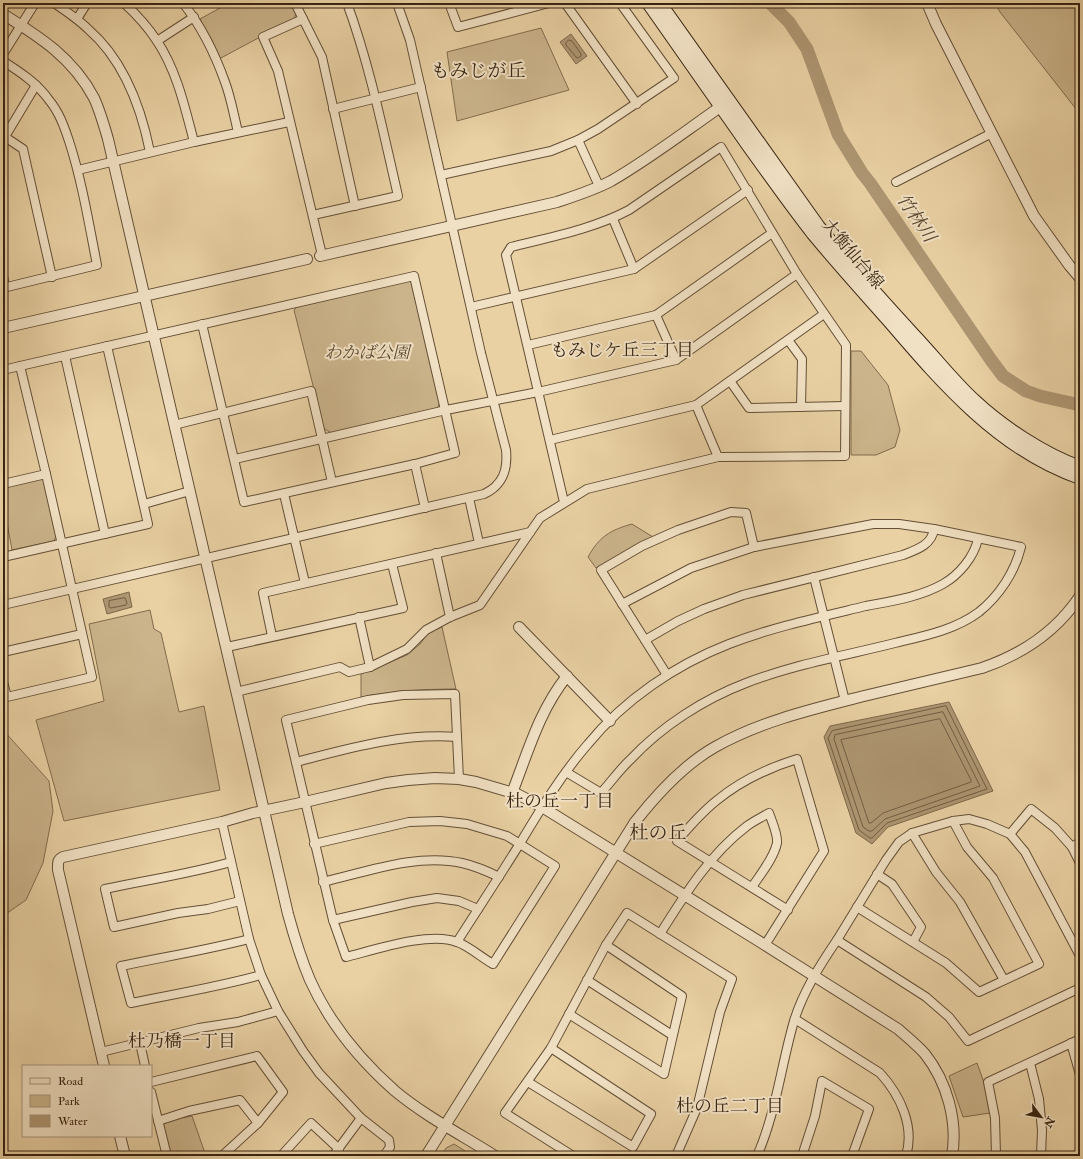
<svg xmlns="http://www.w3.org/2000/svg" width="1083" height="1159" font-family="'IM FELL Double Pica','Noto Serif JP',serif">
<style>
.green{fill:#cbb48b;stroke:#826c4e}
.water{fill:#ad9672;stroke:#7e684b}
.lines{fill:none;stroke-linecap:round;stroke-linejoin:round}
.shore{stroke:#725d42;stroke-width:1}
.river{stroke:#ad9672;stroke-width:13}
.minor-casing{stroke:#644f36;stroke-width:10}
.tertiary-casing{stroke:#644f36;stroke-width:12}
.secondary-casing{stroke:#382411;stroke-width:14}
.minor{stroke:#f1e1c4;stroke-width:8}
.tertiary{stroke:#f1e1c4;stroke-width:10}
.secondary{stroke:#f1e1c4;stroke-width:12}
.labels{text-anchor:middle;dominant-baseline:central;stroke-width:4;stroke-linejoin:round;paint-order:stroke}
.street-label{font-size:17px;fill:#382411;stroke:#f1e1c4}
.park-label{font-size:17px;font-style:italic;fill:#5d4830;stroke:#f1e1c4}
.water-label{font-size:18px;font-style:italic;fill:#5b462e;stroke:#f1e1c4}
.neighbourhood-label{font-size:18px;fill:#382411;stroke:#f1e1c4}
.quarter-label{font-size:19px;fill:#382411;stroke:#f1e1c4}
</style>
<rect width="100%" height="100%" fill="#e9d1a4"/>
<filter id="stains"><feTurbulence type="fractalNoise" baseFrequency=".005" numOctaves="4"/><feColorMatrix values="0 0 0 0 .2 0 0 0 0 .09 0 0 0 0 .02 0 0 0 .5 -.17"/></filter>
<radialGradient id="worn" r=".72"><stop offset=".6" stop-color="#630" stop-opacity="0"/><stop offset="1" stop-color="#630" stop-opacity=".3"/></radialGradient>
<g class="green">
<path d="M 229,3 L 291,3 L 296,14 L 294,19 L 219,59 L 200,19 Z"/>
<path d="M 995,3 L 1080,3 L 1080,114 L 1000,12 Z"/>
<path d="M 541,28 L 569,90 L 457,121 L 447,52 Z"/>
<path d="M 409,280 L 412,283 L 440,403 L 437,408 L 332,433 L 324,429 L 294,310 L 297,307 Z"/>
<path d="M 851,351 L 861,351 L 888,385 L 900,430 L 895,447 L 876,455 L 851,455 Z"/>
<path d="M 40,478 L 44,481 L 56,536 L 54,541 L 12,550 L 3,501 L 3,488 Z"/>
<path d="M 632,524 L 653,537 L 596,568 L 588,557 C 599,537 610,530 632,524 Z"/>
<path d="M 150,610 L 154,629 L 161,633 L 179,712 L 204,706 L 220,790 L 64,821 L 36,720 L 104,701 L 89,624 Z"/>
<path d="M 442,627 L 456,689 C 422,689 394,691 361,697 L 361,674 L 407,655 L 420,644 L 428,633 Z"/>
<path d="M 3,730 L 49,781 L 53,811 L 43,863 L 26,900 L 3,916 Z"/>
<path d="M 977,1063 L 988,1094 L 990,1113 L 963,1117 L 949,1076 Z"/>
<path d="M 192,1116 L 206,1156 L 170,1156 L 162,1127 L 165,1121 Z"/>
<path d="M 454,1144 L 473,1156 L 441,1156 L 446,1148 Z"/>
</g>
<g class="water">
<path d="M 571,34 L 587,56 L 576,64 L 560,42 Z"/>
<path d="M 129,592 L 132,607 L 107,614 L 103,599 Z"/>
<path d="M 949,702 L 993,791 L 888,827 L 872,844 L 856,833 L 824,737 L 830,726 Z"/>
</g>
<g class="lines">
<g class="shore">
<path d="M 569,40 L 572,41 L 581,54 L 581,56 L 578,58 L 576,57 L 566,45 L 566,43 Z"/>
<path d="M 125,598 L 127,603 L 126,605 L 111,608 L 109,607 L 109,601 Z"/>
<path d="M 946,706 L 987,789 L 887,823 L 872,838 L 870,838 L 859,830 L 828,738 L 832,731 Z"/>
<path d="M 943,712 L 980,786 L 885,819 L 872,831 L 869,831 L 863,827 L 834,739 L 835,735 Z"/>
<path d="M 940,719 L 971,780 L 971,782 L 883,813 L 871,823 L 869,823 L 841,740 Z"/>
</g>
<path class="river" d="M 770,3 L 789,22 L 807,49 L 838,134 L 862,173 L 870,183 L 991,360 L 1003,376 L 1026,391 L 1040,396 L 1080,405"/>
<defs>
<g id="minor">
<path d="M 54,3 C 66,11 78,19 88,29 C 124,60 141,107 150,152"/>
<path d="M 124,3 C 136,14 148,27 157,41 C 177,71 185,108 194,142"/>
<path d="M 183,3 C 201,26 215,54 225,82 C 231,98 234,116 238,132"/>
<path d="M 295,3 L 303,19 L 263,37 L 278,71 L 322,255"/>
<path d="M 449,3 L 458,27 L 549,3"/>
<path d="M 565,3 L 637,104"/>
<path d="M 77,19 L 87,3"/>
<path d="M 303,19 L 322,57 L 355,206"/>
<path d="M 157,41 L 194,17"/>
<path d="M 3,54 L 35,3"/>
<path d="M 3,61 C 20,72 37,83 49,100 C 59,112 64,126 69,141 C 82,181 89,224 97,265 L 3,288"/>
<path d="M 333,109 L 421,87"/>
<path d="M 5,137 L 23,149 L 52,277"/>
<path d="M 3,140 L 36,85"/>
<path d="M 578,140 L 599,186"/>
<path d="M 78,170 L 194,142 L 289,122"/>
<path d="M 441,175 L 551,151 L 578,140 L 598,129 L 674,78 L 620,3"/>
<path d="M 896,182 L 992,133"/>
<path d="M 313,215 L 398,196 C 383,131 370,66 347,3"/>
<path d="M 613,219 L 634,269"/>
<path d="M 3,276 L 5,287"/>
<path d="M 471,307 L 634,269 L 748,190"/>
<path d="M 656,315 L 676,360"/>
<path d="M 788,340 L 802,359 L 801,407"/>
<path d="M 528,345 L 656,315 L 772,233"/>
<path d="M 65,356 L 105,534"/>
<path d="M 3,370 L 20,366 L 414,276 L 455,453 L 415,464 L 244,502 L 202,324"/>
<path d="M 730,381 L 749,408 L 845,406"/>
<path d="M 696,405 L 718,457"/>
<path d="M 174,425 L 311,391 L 332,482"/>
<path d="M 550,440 L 696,405 L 824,314"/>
<path d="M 235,459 L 446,410 L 538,392 L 676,360 L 797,274"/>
<path d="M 415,464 L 425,508"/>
<path d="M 3,483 L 3,484 L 46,474"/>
<path d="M 284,494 L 305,583"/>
<path d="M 469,498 L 479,543"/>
<path d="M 144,504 L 190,491"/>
<path d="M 436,553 L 450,617"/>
<path d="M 3,557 L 148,524 L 107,346"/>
<path d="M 814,577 L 845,701"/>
<path d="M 3,605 L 484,494 C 503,485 508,470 506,450 L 481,353 L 410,40 L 397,3"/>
<path d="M 359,617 L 370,667"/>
<path d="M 272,636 L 263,593 L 530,532"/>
<path d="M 645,640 L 678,621 L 704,609 L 743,595 L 903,555 C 916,550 932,545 934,529"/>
<path d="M 227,647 L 403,608 L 392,564"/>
<path d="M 3,652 L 82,634"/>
<path d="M 667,675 L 601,570 L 642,546 L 678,530 L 731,512 L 746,513 L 754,547"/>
<path d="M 3,682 L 7,697 L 92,677 L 46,474 L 20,366"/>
<path d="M 236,692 L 340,667 L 349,672 L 370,667 L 407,649 L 426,630 L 450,617 L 480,605 L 540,518 L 587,489 L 718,457 L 845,456 L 846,345 L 797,274 L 721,147 L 629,210 C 593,229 551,237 511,247 L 506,255 L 564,502"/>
<path d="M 296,762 C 350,748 401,733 457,737"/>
<path d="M 566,772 L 601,793 C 611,782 620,769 631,759 C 662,726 704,699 746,683 C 792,665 847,655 895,643 C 924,636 955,630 979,612 C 999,596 1015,572 1021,547 L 934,529 L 899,524 L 873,524 L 754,547 L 691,568 L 622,604"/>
<path d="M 222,822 L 249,939 L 261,975 L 278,1011 L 303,1051 L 319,1073 L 361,1118 L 389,1140 L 390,1147 L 384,1156"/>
<path d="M 912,833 L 936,872 L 960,902 L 1004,980"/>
<path d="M 1010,834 L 1031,809 L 1055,828 L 1072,847 L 1080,842"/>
<path d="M 314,844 L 409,822 L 440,821 L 467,824 L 507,836 L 555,866 L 493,964 C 482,958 469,946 457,942 C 430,931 374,950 346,957 L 333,920 L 286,720 L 368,700 L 403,695 L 455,694 L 459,779"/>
<path d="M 1072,847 L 1080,863"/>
<path d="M 231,862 C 189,874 147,880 105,889 L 114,927 L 178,913 L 208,909 L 240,901"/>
<path d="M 877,874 L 892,884 L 921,927 L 913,942"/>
<path d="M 323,882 C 366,872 417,853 462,863 C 475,866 487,871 499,877"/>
<path d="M 857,907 L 946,963 L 979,992 L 1039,964 L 993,878 L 967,847 L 953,821"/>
<path d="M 333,920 L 412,902 L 437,898 L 459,901 L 478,909"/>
<path d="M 660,934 C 685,894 710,854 747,826 C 754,821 762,817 769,813 C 772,822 778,834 777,843 C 774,858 760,875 752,887"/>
<path d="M 249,939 C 207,950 164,957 121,966 L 131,1003 C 174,994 218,987 261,975"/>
<path d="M 837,940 L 886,860 L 899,842 L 912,833 L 953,821 L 969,819 L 987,824 L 1010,834 L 1025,852 L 1080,956"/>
<path d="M 457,942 C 478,909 499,877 519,845 C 540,810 561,775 588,744 C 624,700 675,665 729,644 C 773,627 820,617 866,606 C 892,601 920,597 943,584 C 959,575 974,557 978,539"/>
<path d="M 765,945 L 824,851 L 797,759 C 768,768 739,782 716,801 C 701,813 689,827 677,841 L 788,910"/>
<path d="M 587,980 L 672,1035"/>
<path d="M 569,1014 L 664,1074 L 682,996 L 606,945"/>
<path d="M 795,1019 L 880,1073 C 900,1095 915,1126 906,1156"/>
<path d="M 140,1043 L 145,1066"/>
<path d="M 1071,1043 L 1080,1075"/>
<path d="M 101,1052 L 199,1028 L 238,1022 L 278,1011"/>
<path d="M 1030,1063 L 1039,1099 L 1042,1130 L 1041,1156"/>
<path d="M 151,1082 L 257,1056 L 283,1092 L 258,1123 L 222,1156"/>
<path d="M 528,1082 L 633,1147 L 651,1114 L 551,1048"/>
<path d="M 151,1092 L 167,1156"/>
<path d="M 158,1121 L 189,1111 L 240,1100 L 258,1123"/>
<path d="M 281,1156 L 311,1123 L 339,1149"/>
<path d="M 333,1156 L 361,1118"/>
<path d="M 573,1156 L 505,1113 L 551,1048 L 606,945 L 627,913 L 732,979 L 720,1012 L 697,1108 L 676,1156"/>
<path d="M 757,1156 C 776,1113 781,1066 794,1021 C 803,992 820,965 837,940 L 926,997 L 949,1017 L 968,1041 L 1080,988"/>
<path d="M 802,1156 L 815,1116 L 822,1081 L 869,1109 L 852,1156"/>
<path d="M 996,1156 L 995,1118 L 988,1082 L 1080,1039"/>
</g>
<g id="tertiary">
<path d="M 927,3 L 936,24 L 1034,216 L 1069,265 L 1080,278"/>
<path d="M 3,14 C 40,37 73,58 94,98 C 100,111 104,125 108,139 L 288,914 C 294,936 301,959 310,980 C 329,1022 361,1061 395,1091 C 425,1116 462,1135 495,1156"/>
<path d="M 320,256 L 557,202 C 575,196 594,190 611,181 C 651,158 688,129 726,103"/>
<path d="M 3,328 L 307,259"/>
<path d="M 519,627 L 610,721"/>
<path d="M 512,793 C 528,752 539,711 567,676"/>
<path d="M 104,1066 L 58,870 C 58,863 57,860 63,857 L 222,822 L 253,813 L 305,802 L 386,783 L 408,780 L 435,778 L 459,779 L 476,782 L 517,794 L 542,807 L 765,945 L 898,1029 C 907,1037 917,1045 925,1054 C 947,1082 958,1121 952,1156"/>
<path d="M 120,1136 L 125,1156"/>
<path d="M 426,1156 L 635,822 C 657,794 683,765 715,747 C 761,721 813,709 864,696 C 903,687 943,677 982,668 C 1023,654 1056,632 1080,596"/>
</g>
<g id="secondary">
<path d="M 648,3 C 682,51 715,99 749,147 C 770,176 791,206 813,234 C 837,263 863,292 888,320 C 942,383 999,450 1080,478"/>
<path d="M 660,3 L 819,227 C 849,264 881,299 913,334 C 934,356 953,381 975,401 C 1003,427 1044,454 1080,467"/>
</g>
</defs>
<use href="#minor" class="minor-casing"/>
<use href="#tertiary" class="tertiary-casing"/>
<use href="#secondary" class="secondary-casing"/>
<use href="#minor" class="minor"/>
<use href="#tertiary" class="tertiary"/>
<use href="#secondary" class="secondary"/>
</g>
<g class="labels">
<g class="street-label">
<text transform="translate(853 254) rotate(50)">大衡仙台線</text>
</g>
<g class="park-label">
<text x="367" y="352">わかば公園</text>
</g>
<g class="water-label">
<text transform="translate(916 218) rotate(56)">竹林川</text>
</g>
<g class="neighbourhood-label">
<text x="622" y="350">もみじケ丘三丁目</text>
<text x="560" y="801">杜の丘一丁目</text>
<text x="182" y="1041">杜乃橋一丁目</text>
<text x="730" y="1106">杜の丘二丁目</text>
</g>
<g class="quarter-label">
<text x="478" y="71">もみじが丘</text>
<text x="658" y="833">杜の丘</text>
</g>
</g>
<rect width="1083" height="1159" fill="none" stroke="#e9d1a4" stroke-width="16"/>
<rect x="4" y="4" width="1075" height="1151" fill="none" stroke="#382411" stroke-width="2"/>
<rect x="8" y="8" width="1067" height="1143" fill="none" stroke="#382411"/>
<rect x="22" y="1065" width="130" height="72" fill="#f1e1c4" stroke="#a7957c"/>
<rect x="30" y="1078" width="20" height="6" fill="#f1e1c4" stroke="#a7957c"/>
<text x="58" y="1085" font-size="12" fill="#382411">Road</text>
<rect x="30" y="1095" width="20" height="12" fill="#cbb48b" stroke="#a7957c"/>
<text x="58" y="1105" font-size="12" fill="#382411">Park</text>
<rect x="30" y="1115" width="20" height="12" fill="#ad9672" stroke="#a7957c"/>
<text x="58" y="1125" font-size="12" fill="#382411">Water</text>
<g transform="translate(1041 1117) rotate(122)" stroke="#f1e1c4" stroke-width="3" paint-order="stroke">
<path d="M0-3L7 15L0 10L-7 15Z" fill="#382411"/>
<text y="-6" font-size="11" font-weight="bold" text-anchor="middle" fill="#382411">N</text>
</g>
<rect width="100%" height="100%" filter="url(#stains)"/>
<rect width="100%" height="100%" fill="url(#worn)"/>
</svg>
